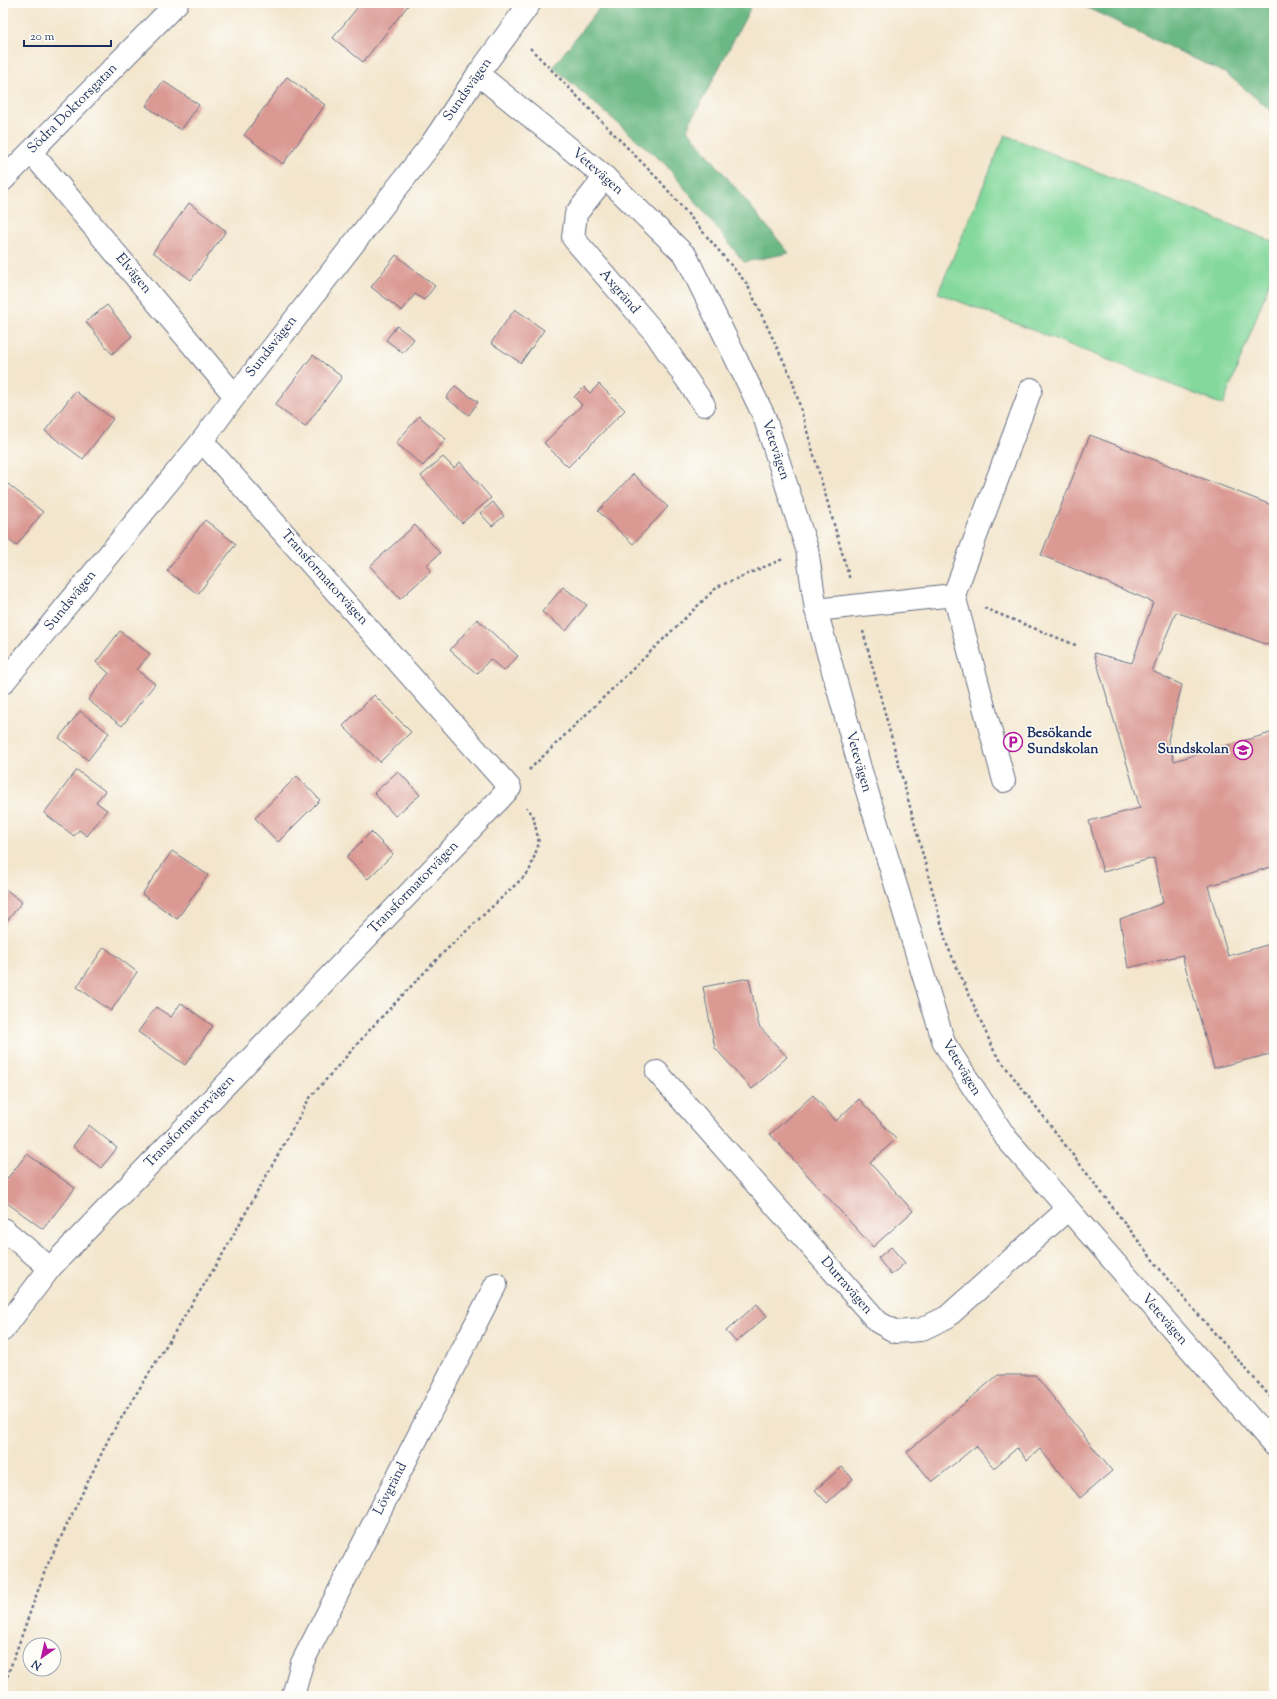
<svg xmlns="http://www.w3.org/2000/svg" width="1277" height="1699" font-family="'Sorts Mill Goudy',serif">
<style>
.green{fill:#83d89b;stroke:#4f847c}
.forest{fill:#6ab883;stroke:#427470}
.building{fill:#da9993}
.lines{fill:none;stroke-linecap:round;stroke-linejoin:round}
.minor-casing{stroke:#676f85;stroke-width:24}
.path{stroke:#676f85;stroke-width:2.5;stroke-dasharray:3 3;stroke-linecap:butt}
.minor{stroke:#fff;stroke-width:22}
.labels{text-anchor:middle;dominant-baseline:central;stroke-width:3;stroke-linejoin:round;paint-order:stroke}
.street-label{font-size:14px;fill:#1b2f5e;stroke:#fdfcf7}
.poi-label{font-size:14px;font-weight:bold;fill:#1b2f5e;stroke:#fdfcf7;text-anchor:start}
</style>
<rect width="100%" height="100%" fill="#fdfcf7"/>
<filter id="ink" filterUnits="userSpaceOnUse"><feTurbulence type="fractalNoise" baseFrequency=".025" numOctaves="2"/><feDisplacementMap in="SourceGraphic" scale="8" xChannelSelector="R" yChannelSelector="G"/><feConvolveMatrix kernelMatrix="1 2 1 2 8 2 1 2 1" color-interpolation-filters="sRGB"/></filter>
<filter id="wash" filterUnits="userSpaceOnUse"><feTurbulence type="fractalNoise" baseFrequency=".012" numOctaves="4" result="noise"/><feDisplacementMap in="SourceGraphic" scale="16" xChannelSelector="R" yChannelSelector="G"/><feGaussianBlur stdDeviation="0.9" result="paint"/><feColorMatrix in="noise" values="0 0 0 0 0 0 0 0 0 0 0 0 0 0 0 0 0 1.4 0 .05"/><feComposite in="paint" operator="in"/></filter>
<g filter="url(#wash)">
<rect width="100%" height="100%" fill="#f3e6cd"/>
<path class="green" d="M 1005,135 L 1274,242 L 1274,271 L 1223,405 L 938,293 Z"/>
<g class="forest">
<path d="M 603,3 L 753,3 L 687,129 L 789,253 L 744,262 L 666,165 L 553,67 Z"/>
<path d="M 1077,3 L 1274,3 L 1274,113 L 1227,74 Z"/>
</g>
<g id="blocks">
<g class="building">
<path d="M 361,3 L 410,3 L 363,62 L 333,38 Z"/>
<path d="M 287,77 L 325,105 L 283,164 L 244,135 Z"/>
<path d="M 163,81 L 199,105 L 181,130 L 146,106 Z"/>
<path d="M 189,203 L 226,231 L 191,280 L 153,252 Z"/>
<path d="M 396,255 L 435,286 L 424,300 L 415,294 L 402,311 L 371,287 Z"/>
<path d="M 107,305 L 132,336 L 112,354 L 86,322 Z"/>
<path d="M 515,309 L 544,330 L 521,363 L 491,343 Z"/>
<path d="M 397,326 L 414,339 L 403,353 L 386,340 Z"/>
<path d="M 313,355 L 342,377 L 305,427 L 275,405 Z"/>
<path d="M 599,384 L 625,410 L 568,467 L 544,443 L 582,405 L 574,397 L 584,387 L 590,393 Z"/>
<path d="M 455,386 L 478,402 L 469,415 L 446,398 Z"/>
<path d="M 75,391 L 113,419 L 83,459 L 45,431 Z"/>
<path d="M 419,416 L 446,439 L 423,466 L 396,443 Z"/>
<path d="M 1090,435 L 1274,506 L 1274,647 L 1176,612 L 1152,671 L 1182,685 L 1168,740 L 1174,761 L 1274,732 L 1274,866 L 1208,886 L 1228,956 L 1274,943 L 1274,1053 L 1214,1068 L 1182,955 L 1128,968 L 1120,919 L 1163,903 L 1154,858 L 1103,872 L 1089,821 L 1140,808 L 1094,653 L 1132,663 L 1153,602 L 1041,555 Z"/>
<path d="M 443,457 L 454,468 L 460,462 L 491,498 L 462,523 L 421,476 Z"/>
<path d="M 633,474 L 668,507 L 633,544 L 598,511 Z"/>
<path d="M 4,481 L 43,512 L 16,546 L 3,535 L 3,483 Z"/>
<path d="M 493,502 L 504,516 L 492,526 L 480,513 Z"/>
<path d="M 205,520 L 236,544 L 198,594 L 167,571 Z"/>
<path d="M 415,525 L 440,553 L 427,565 L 431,571 L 400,599 L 370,566 Z"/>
<path d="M 563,587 L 587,605 L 566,631 L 542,612 Z"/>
<path d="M 477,619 L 518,656 L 504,671 L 490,659 L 477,674 L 450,650 Z"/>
<path d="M 120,631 L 150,654 L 137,670 L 155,684 L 122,726 L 88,700 L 109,673 L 96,662 Z"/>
<path d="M 374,695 L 411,732 L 380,762 L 343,726 Z"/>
<path d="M 80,711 L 109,733 L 88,760 L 59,738 Z"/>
<path d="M 77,770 L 105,791 L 96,802 L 107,810 L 87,836 L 79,830 L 74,836 L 44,813 Z"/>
<path d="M 398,771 L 420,795 L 395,816 L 374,793 Z"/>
<path d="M 297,776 L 320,800 L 278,842 L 255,818 Z"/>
<path d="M 371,832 L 393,854 L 368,879 L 346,857 Z"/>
<path d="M 172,851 L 208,875 L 177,919 L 142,894 Z"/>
<path d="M 3,887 L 22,902 L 3,926 Z"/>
<path d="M 104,947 L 137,972 L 111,1011 L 77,987 Z"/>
<path d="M 749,978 L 759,1026 L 787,1057 L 752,1089 L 715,1048 L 703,987 Z"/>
<path d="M 181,1003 L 213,1026 L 185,1065 L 138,1032 L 156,1007 L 171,1017 Z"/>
<path d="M 813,1095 L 836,1121 L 859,1099 L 896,1139 L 870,1163 L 913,1211 L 873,1247 L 770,1134 Z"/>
<path d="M 89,1125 L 117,1148 L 101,1168 L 73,1146 Z"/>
<path d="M 27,1154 L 75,1188 L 43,1229 L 3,1200 L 3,1184 Z"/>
<path d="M 891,1247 L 905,1263 L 891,1275 L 878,1258 Z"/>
<path d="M 757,1304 L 767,1316 L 736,1342 L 726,1331 Z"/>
<path d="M 998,1375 L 1035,1375 L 1112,1471 L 1080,1498 L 1040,1449 L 1027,1460 L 1017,1448 L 994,1468 L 976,1446 L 932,1482 L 907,1452 Z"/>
<path d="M 842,1467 L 853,1479 L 827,1503 L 815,1490 Z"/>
</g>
</g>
</g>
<g filter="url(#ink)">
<use href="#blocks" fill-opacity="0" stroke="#676f85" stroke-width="1"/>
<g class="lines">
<defs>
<g id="minor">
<path d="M 478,74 L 605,177 L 686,256 L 764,416 L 807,549 L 816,610 L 860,768 L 944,1043 L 1006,1138 L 1274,1445"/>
<path d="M 31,152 L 235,396"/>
<path d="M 605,177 L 576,214 L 573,238 L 655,333 L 704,405"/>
<path d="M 3,180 L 177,3"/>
<path d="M 954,595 L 1031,389"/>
<path d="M 816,610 L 954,595 L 1004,781"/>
<path d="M 3,683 L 202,441 L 235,396 L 432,143 L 478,74 L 530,3"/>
<path d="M 657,1072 L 878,1322 L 896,1332 L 920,1330 L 947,1317 L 1068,1209"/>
<path d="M 3,1229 L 50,1268"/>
<path d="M 3,1330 L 50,1268 L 510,788 L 202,441"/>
<path d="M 293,1696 L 302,1663 L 496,1284"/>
</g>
</defs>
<use href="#minor" class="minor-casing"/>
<g class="path">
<path d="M 530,48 L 660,181 L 747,284 L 792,379 L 850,580"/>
<path d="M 984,608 L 1078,646"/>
<path d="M 863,631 L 947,945 L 995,1053 L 1169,1281 L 1274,1401"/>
<path d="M 529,770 L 717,587 L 783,559"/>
<path d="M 3,1688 L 46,1568 L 110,1436 L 220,1259 L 309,1099 L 374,1025 L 443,953 L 529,872 L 539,843 L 533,815 L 526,807"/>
</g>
<use href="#minor" class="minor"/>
</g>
</g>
<defs>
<symbol id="parking-ring" viewBox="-11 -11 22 22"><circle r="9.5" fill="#fdfcf7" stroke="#b5179e" stroke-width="1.5"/><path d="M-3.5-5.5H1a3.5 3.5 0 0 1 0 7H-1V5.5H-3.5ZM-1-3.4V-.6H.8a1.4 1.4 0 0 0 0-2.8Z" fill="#b5179e"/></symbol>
<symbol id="school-ring" viewBox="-11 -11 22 22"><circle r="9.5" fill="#fdfcf7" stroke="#b5179e" stroke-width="1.5"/><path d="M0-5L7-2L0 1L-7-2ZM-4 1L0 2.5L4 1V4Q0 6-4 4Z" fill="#b5179e"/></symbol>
</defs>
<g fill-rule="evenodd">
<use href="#parking-ring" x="1002" y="731" width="22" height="22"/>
<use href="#school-ring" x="1232" y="739" width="22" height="22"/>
</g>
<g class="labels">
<g class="street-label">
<text transform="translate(468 90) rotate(-55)">Sundsvägen</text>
<text transform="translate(73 109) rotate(-45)">Södra Doktorsgatan</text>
<text transform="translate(597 172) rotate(41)">Vetevägen</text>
<text transform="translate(133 274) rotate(50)">Elvägen</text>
<text transform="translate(619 292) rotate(49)">Axgränd</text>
<text transform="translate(272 347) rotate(-52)">Sundsvägen</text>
<text transform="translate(775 450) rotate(72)">Vetevägen</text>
<text transform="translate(324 578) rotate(48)">Transformatorvägen</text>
<text transform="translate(71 601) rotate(-51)">Sundsvägen</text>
<text transform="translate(858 762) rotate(74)">Vetevägen</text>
<text transform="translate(414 888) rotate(-46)">Transformatorvägen</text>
<text transform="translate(961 1068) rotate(59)">Vetevägen</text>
<text transform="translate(190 1122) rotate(-46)">Transformatorvägen</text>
<text transform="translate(846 1286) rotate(49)">Durravägen</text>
<text transform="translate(1164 1320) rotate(49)">Vetevägen</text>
<text transform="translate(391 1489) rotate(-63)">Lövgränd</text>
</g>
<g class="poi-label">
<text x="1027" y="734">Besökande<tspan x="1027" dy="16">Sundskolan</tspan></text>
<text x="1229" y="750" text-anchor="end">Sundskolan</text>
</g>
</g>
<rect width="1277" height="1699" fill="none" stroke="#fdfcf7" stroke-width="16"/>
<g transform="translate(42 1657) rotate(214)"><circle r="19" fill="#fdfcf7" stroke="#a3aaba"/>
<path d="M0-3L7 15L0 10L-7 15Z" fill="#b5179e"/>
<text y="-6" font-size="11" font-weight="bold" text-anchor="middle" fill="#1b2f5e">N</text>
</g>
<path d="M24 40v6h87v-6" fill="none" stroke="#1b2f5e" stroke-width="2"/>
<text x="30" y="40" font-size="12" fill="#1b2f5e" stroke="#fdfcf7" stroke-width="3" paint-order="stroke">20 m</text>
</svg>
